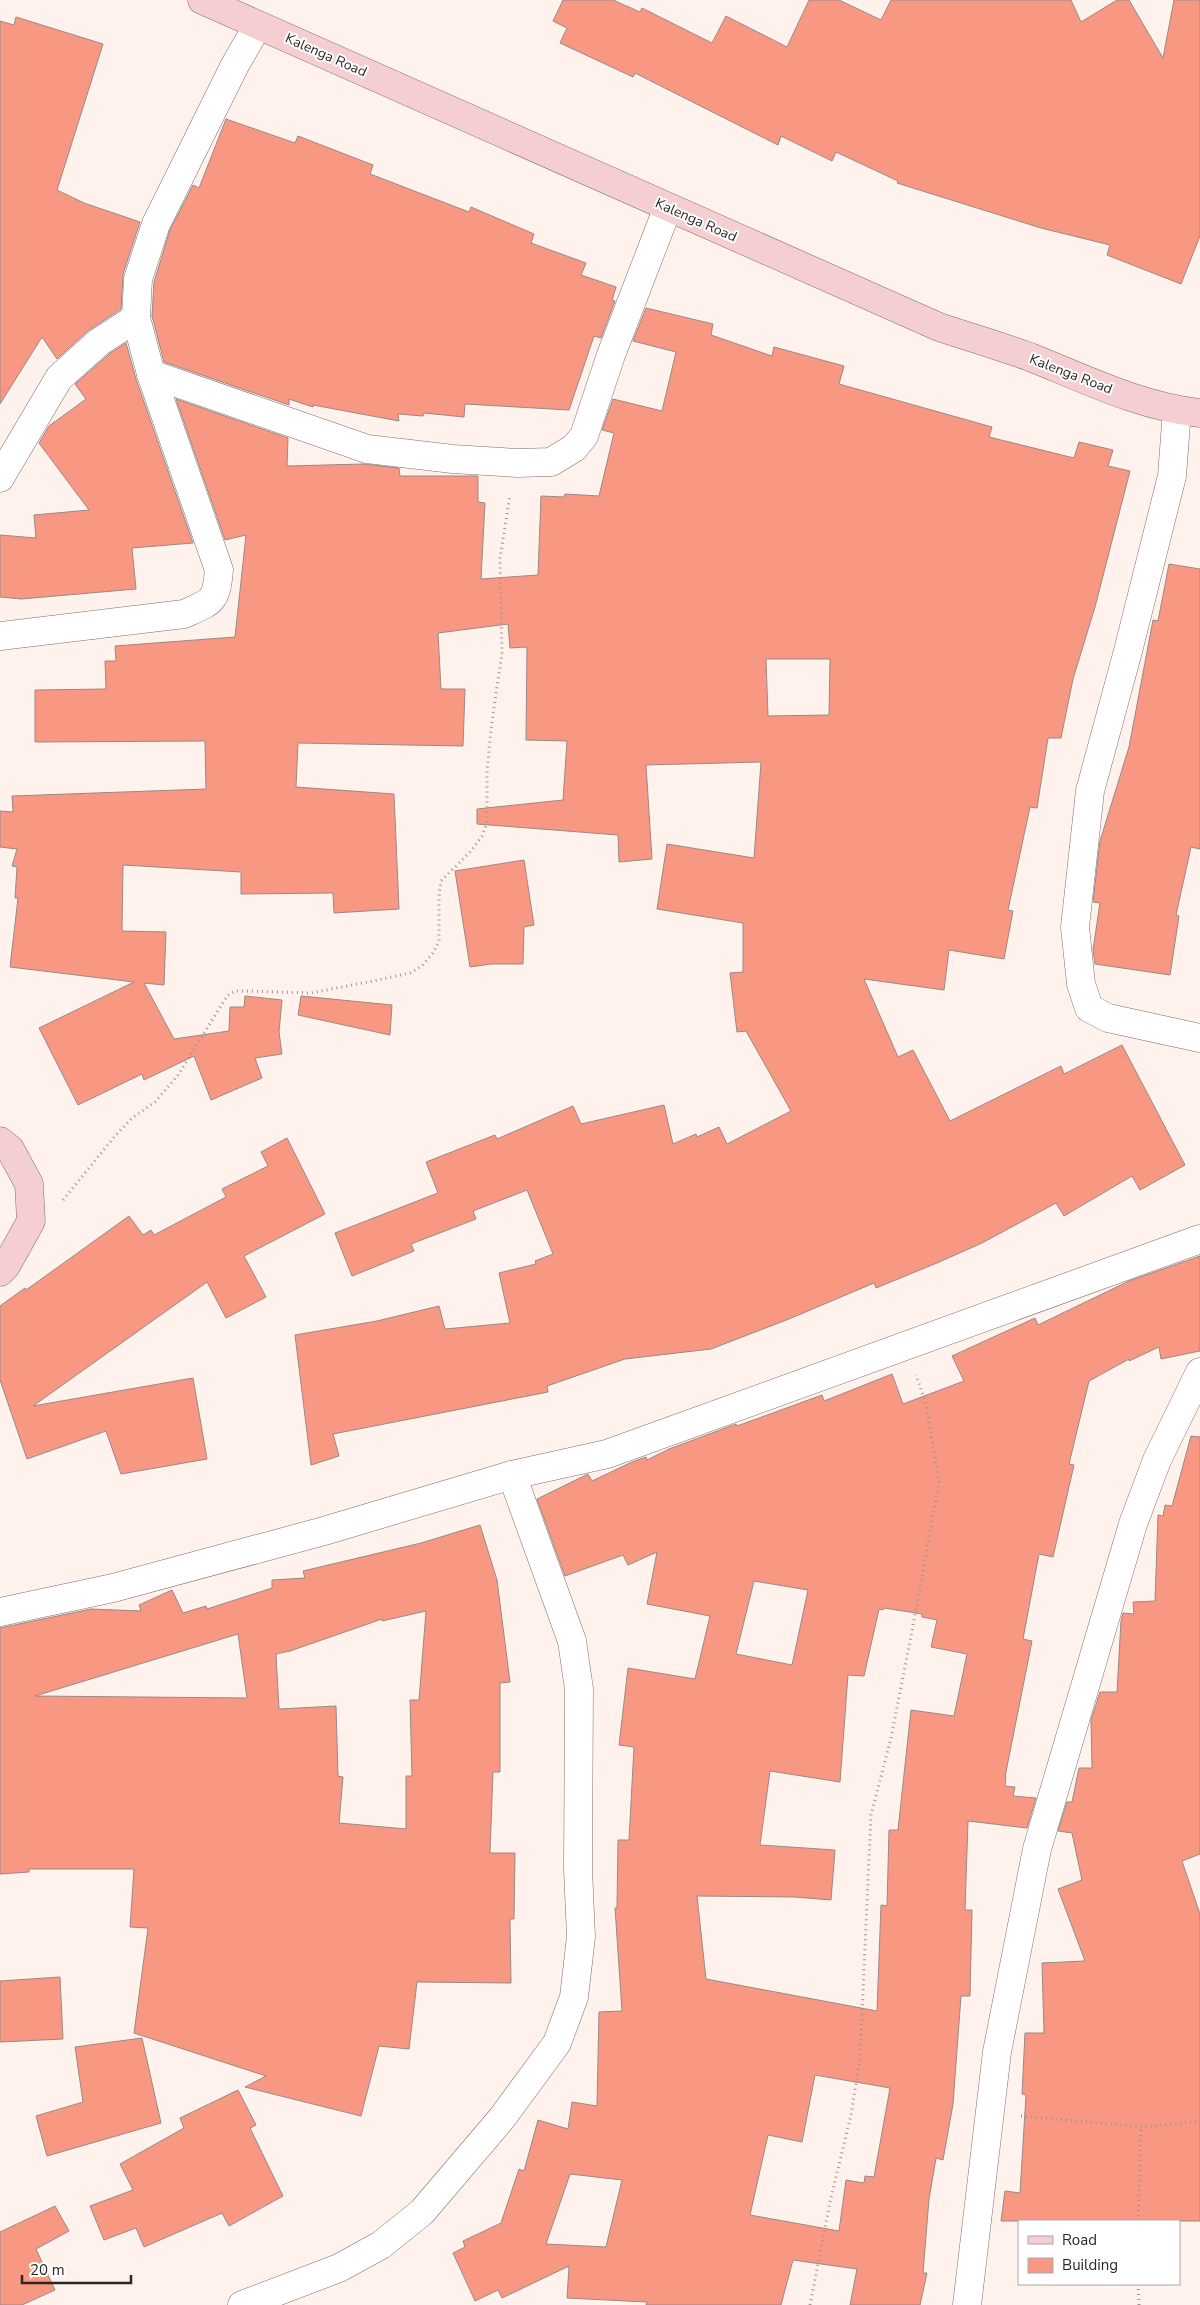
<svg xmlns="http://www.w3.org/2000/svg" width="1200" height="2305" font-family="'Nunito Sans',sans-serif">
<style>
.building{fill:#f89883;stroke:#998985;fill-rule:evenodd}
.lines{fill:none;stroke-linecap:round;stroke-linejoin:round}
.minor-casing{stroke:#7e6f6a;stroke-width:29}
.secondary-casing{stroke:#7e6f6a;stroke-width:29}
.path{stroke:#9f9491;stroke-width:3;stroke-dasharray:1 4;stroke-linecap:butt}
.minor{stroke:#fff;stroke-width:28}
.secondary{stroke:#f4ced0;stroke-width:28}
.labels{text-anchor:middle;dominant-baseline:central;stroke-width:4;stroke-linejoin:round;paint-order:stroke}
.street-label{font-size:14px;fill:#2c2624;stroke:#fff}
</style>
<rect width="100%" height="100%" fill="#fff1ec"/>
<g class="building">
<path d="M 563,0 L 613,0 L 640,12 L 642,8 L 712,43 L 726,16 L 787,47 L 809,0 L 839,0 L 881,20 L 891,0 L 1071,0 L 1081,22 L 1117,0 L 1129,0 L 1163,58 L 1174,0 L 1200,0 L 1200,236 L 1181,284 L 1107,255 L 1110,245 L 1041,228 L 897,183 L 898,181 L 836,152 L 832,161 L 781,136 L 778,145 L 635,73 L 633,77 L 560,43 L 567,28 L 553,21 Z"/>
<path d="M 16,17 L 103,44 L 57,190 L 84,203 L 140,222 L 123,274 L 121,309 L 89,330 L 57,359 L 42,337 L 0,404 L 0,21 L 14,25 Z"/>
<path d="M 226,119 L 295,143 L 298,136 L 373,165 L 370,174 L 469,212 L 471,207 L 534,234 L 531,243 L 586,263 L 581,275 L 616,287 L 612,300 L 615,301 L 601,338 L 594,336 L 569,410 L 465,404 L 464,417 L 424,413 L 423,416 L 398,414 L 399,421 L 313,405 L 313,407 L 289,399 L 289,405 L 164,362 L 152,316 L 154,282 L 170,230 L 193,185 L 199,188 Z"/>
<path d="M 646,308 L 713,324 L 711,335 L 772,356 L 774,347 L 844,366 L 839,384 L 992,427 L 989,437 L 1074,458 L 1079,442 L 1113,450 L 1108,466 L 1130,471 L 1095,607 L 1073,679 L 1061,738 L 1048,738 L 1037,808 L 1030,807 L 1008,910 L 1013,911 L 1004,959 L 949,950 L 944,990 L 864,979 L 898,1057 L 913,1050 L 950,1121 L 1061,1066 L 1064,1074 L 1122,1045 L 1185,1165 L 1140,1190 L 1132,1176 L 1064,1216 L 1056,1203 L 982,1243 L 937,1263 L 876,1288 L 874,1283 L 789,1319 L 711,1349 L 625,1359 L 547,1386 L 548,1392 L 333,1434 L 339,1456 L 311,1465 L 295,1335 L 377,1321 L 439,1306 L 445,1329 L 510,1323 L 499,1273 L 536,1264 L 535,1261 L 553,1254 L 527,1190 L 473,1211 L 476,1219 L 411,1244 L 414,1251 L 352,1276 L 335,1233 L 438,1193 L 426,1162 L 495,1135 L 497,1139 L 573,1106 L 581,1124 L 664,1105 L 673,1144 L 696,1134 L 697,1137 L 719,1127 L 727,1144 L 791,1111 L 746,1031 L 737,1032 L 730,973 L 743,972 L 743,923 L 657,909 L 667,844 L 754,858 L 761,762 L 646,765 L 652,859 L 619,862 L 618,835 L 477,824 L 477,809 L 563,800 L 567,741 L 526,740 L 527,647 L 510,648 L 508,624 L 438,633 L 441,689 L 465,689 L 463,746 L 298,743 L 296,787 L 394,794 L 399,909 L 334,913 L 333,893 L 241,894 L 241,872 L 123,865 L 122,931 L 166,932 L 164,985 L 144,983 L 174,1039 L 229,1031 L 230,1007 L 244,1007 L 245,996 L 282,1000 L 279,1032 L 282,1054 L 255,1058 L 262,1078 L 211,1100 L 194,1056 L 144,1080 L 142,1074 L 78,1105 L 39,1028 L 134,982 L 10,967 L 18,898 L 15,898 L 17,867 L 12,866 L 17,849 L 0,847 L 0,811 L 13,812 L 12,796 L 206,789 L 205,741 L 35,742 L 35,690 L 106,689 L 105,661 L 116,661 L 115,646 L 235,637 L 246,535 L 225,540 L 176,399 L 288,438 L 287,466 L 363,464 L 399,468 L 400,476 L 478,476 L 478,502 L 485,503 L 481,579 L 538,575 L 541,496 L 564,497 L 565,494 L 599,496 L 614,433 L 602,430 L 613,399 L 662,411 L 676,352 L 633,341 ZM 766,659 L 830,659 L 829,715 L 768,716 Z"/>
<path d="M 126,343 L 136,379 L 193,543 L 132,548 L 136,589 L 21,599 L 0,597 L 0,535 L 36,538 L 34,515 L 89,510 L 39,443 L 49,426 L 86,399 L 75,384 L 109,354 Z"/>
<path d="M 1169,564 L 1200,569 L 1200,849 L 1191,847 L 1176,915 L 1179,916 L 1170,975 L 1095,964 L 1093,950 L 1100,903 L 1093,902 L 1100,841 L 1129,747 L 1153,620 L 1158,621 Z"/>
<path d="M 524,860 L 534,925 L 524,927 L 523,964 L 491,964 L 470,967 L 455,871 Z"/>
<path d="M 301,996 L 392,1005 L 390,1035 L 298,1015 Z"/>
<path d="M 287,1138 L 325,1214 L 244,1256 L 266,1297 L 226,1318 L 207,1282 L 33,1406 L 193,1378 L 207,1459 L 121,1474 L 106,1431 L 27,1459 L 0,1380 L 0,1306 L 25,1288 L 26,1290 L 129,1216 L 143,1235 L 151,1230 L 154,1235 L 226,1197 L 222,1189 L 268,1166 L 261,1152 Z"/>
<path d="M 1200,1256 L 1200,1351 L 1161,1359 L 1159,1347 L 1129,1361 L 1129,1359 L 1089,1381 L 1069,1464 L 1074,1465 L 1053,1557 L 1039,1554 L 1023,1639 L 1032,1641 L 1005,1777 L 1006,1777 L 1005,1786 L 1015,1787 L 1013,1796 L 1036,1798 L 1027,1828 L 968,1821 L 965,1910 L 972,1910 L 970,1996 L 961,1996 L 953,2104 L 943,2160 L 936,2158 L 929,2199 L 923,2273 L 927,2273 L 920,2305 L 850,2305 L 857,2269 L 793,2260 L 781,2305 L 646,2305 L 647,2302 L 567,2298 L 569,2266 L 502,2298 L 498,2290 L 475,2301 L 453,2253 L 465,2247 L 463,2241 L 501,2223 L 519,2169 L 524,2171 L 538,2120 L 568,2129 L 572,2102 L 597,2106 L 599,2012 L 622,2011 L 615,1908 L 617,1908 L 618,1840 L 629,1840 L 634,1747 L 619,1745 L 628,1668 L 695,1679 L 710,1616 L 647,1604 L 657,1552 L 628,1565 L 623,1555 L 565,1576 L 537,1499 L 588,1474 L 592,1481 L 632,1462 L 646,1457 L 647,1460 L 669,1449 L 736,1424 L 737,1426 L 822,1395 L 824,1401 L 892,1374 L 903,1404 L 964,1381 L 952,1356 L 1035,1318 L 1038,1325 L 1129,1281 ZM 754,1581 L 808,1590 L 792,1665 L 736,1654 ZM 884,1608 L 922,1614 L 922,1617 L 937,1620 L 931,1647 L 967,1654 L 954,1716 L 911,1710 L 898,1830 L 889,1830 L 887,1906 L 881,1905 L 877,2011 L 706,1979 L 697,1896 L 794,1897 L 831,1900 L 835,1850 L 760,1845 L 770,1771 L 840,1782 L 848,1675 L 864,1676 L 879,1609 L 883,1610 ZM 815,2075 L 890,2088 L 874,2177 L 865,2176 L 864,2183 L 846,2180 L 839,2231 L 750,2215 L 768,2135 L 802,2142 ZM 570,2174 L 622,2180 L 606,2247 L 546,2244 Z"/>
<path d="M 1191,1436 L 1200,1437 L 1200,1854 L 1182,1861 L 1200,1914 L 1200,2221 L 1001,2221 L 1005,2191 L 1020,2193 L 1026,2095 L 1022,2094 L 1025,2033 L 1044,2033 L 1042,1963 L 1085,1961 L 1058,1889 L 1082,1880 L 1072,1833 L 1058,1831 L 1067,1802 L 1072,1802 L 1079,1768 L 1092,1768 L 1091,1720 L 1100,1692 L 1117,1692 L 1121,1621 L 1123,1613 L 1134,1614 L 1133,1602 L 1155,1601 L 1158,1515 L 1163,1516 L 1165,1505 L 1172,1506 Z"/>
<path d="M 480,1525 L 497,1580 L 510,1682 L 500,1683 L 500,1772 L 493,1772 L 490,1853 L 515,1853 L 514,1919 L 510,1919 L 511,1983 L 417,1982 L 409,2049 L 379,2046 L 361,2116 L 245,2087 L 266,2076 L 134,2033 L 148,1928 L 130,1927 L 134,1869 L 29,1869 L 29,1872 L 0,1874 L 0,1628 L 91,1609 L 141,1611 L 139,1605 L 172,1590 L 183,1613 L 206,1606 L 207,1609 L 272,1588 L 272,1580 L 305,1578 L 303,1571 L 421,1543 ZM 426,1611 L 419,1700 L 410,1700 L 412,1776 L 406,1776 L 406,1829 L 339,1823 L 343,1777 L 338,1776 L 336,1706 L 279,1709 L 276,1654 L 290,1651 L 382,1619 L 382,1621 ZM 238,1634 L 247,1698 L 35,1696 Z"/>
<path d="M 60,1977 L 63,2039 L 0,2042 L 0,1981 Z"/>
<path d="M 142,2038 L 161,2123 L 47,2156 L 36,2116 L 83,2102 L 75,2047 Z"/>
<path d="M 238,2090 L 256,2125 L 250,2128 L 283,2196 L 229,2226 L 222,2213 L 144,2247 L 136,2228 L 104,2240 L 90,2206 L 133,2190 L 120,2164 L 184,2128 L 180,2118 Z"/>
<path d="M 55,2206 L 69,2231 L 36,2249 L 55,2290 L 22,2305 L 0,2305 L 0,2232 Z"/>
</g>
<g class="lines">
<defs>
<g id="minor">
<path d="M 151,374 L 367,449 L 453,459 L 517,463 L 551,462 L 574,448 L 584,436 L 611,355 L 668,207"/>
<path d="M 1177,410 L 1172,476 L 1128,651 L 1090,791 L 1075,927 L 1081,984 L 1089,1008 L 1108,1018 L 1200,1038"/>
<path d="M 0,478 L 59,378 L 99,342 L 136,318"/>
<path d="M 0,636 L 184,614 C 213,601 216,602 219,570 L 151,374 L 136,318 L 138,279 L 156,224 L 235,65 L 258,25"/>
<path d="M 0,1612 L 113,1588 L 324,1531 L 512,1475 L 607,1454 L 1200,1239"/>
<path d="M 242,2305 L 339,2268 L 381,2245 L 422,2212 L 502,2118 L 557,2043 L 574,1997 L 581,1937 L 578,1869 L 579,1689 L 572,1641 L 512,1475"/>
<path d="M 967,2305 L 997,2052 L 1037,1849 L 1133,1524 L 1157,1460 L 1200,1372"/>
</g>
<g id="secondary">
<path d="M 202,0 L 939,327 C 969,337 1000,346 1030,357 C 1085,379 1141,407 1200,413"/>
<path d="M 0,1141 L 10,1149 L 29,1184 L 31,1221 L 6,1266 L 0,1272"/>
</g>
</defs>
<use href="#minor" class="minor-casing"/>
<use href="#secondary" class="secondary-casing"/>
<g class="path">
<path d="M 63,1200 L 115,1136 L 132,1118 L 155,1102 L 178,1075 L 227,996 L 235,991 L 243,991 L 311,993 L 373,981 L 410,973 L 422,966 L 433,953 L 439,941 L 439,897 L 441,881 L 471,851 L 482,836 L 487,823 L 487,771 L 492,721 L 502,653 L 500,558 L 510,495"/>
<path d="M 1021,2116 L 1141,2127 L 1200,2121"/>
<path d="M 1138,2221 L 1141,2127"/>
<path d="M 1138,2284 L 1139,2305"/>
<path d="M 810,2305 L 830,2202 L 851,2115 L 860,2058 L 871,1815 L 891,1738 L 912,1631 L 939,1482 L 926,1404 L 916,1375"/>
</g>
<use href="#minor" class="minor"/>
<use href="#secondary" class="secondary"/>
</g>
<g class="labels">
<g class="street-label">
<text transform="translate(326 55) rotate(24)">Kalenga Road</text>
<text transform="translate(696 220) rotate(24)">Kalenga Road</text>
<text transform="translate(1071 374) rotate(21)">Kalenga Road</text>
</g>
</g>
<rect x="1018" y="2220" width="162" height="65" fill="#ffffff" stroke="#aba8a7"/>
<rect x="1028" y="2236" width="25" height="8" fill="#f4ced0" stroke="#aba8a7"/>
<text x="1062" y="2245" font-size="15" fill="#2c2624">Road</text>
<rect x="1028" y="2258" width="25" height="15" fill="#f89883" stroke="#aba8a7"/>
<text x="1062" y="2270" font-size="15" fill="#2c2624">Building</text>
<path d="M22 2275v8h109v-8" fill="none" stroke="#2c2624" stroke-width="2.5"/>
<text x="30" y="2275" font-size="15" fill="#2c2624" stroke="#ffffff" stroke-width="4" paint-order="stroke">20 m</text>
</svg>
